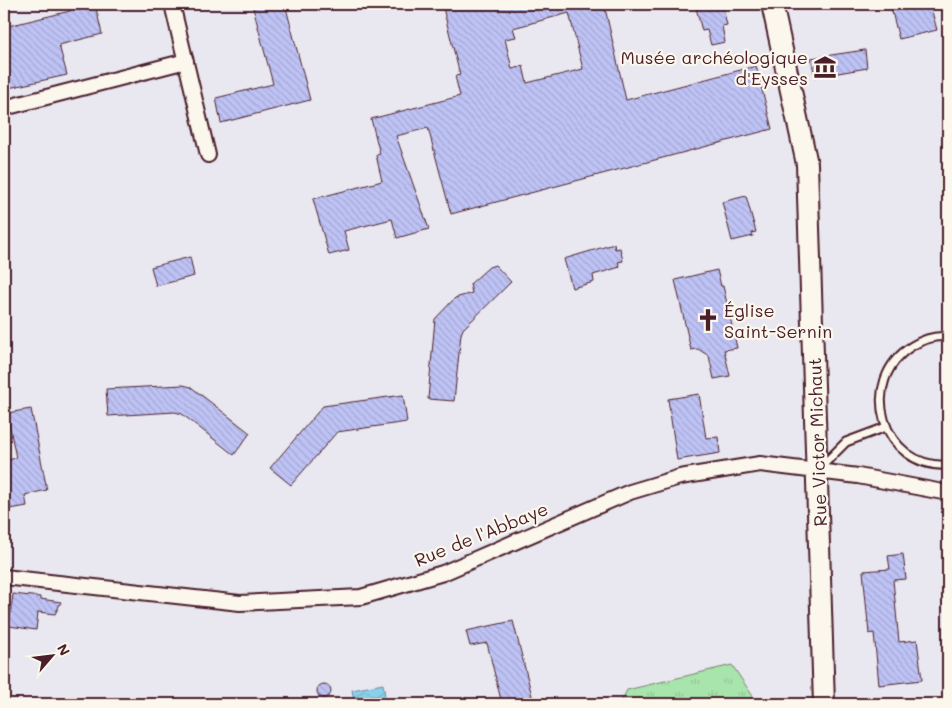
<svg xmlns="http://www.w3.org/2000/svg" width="952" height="708" font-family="Mali,sans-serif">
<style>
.grass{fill:url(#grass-tufts);stroke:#79826c}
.water{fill:url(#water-waves);stroke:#70899e}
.building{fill:url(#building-back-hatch);stroke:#4a1f2b;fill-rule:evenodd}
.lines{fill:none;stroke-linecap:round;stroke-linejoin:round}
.lane-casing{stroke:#4a1f2b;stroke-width:11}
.street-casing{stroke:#4a1f2b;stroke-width:18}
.secondary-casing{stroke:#4a1f2b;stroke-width:24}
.lane{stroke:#fbf7ec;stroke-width:7}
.street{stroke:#fbf7ec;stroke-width:14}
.secondary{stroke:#fbf7ec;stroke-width:20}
.labels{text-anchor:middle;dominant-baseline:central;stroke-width:4.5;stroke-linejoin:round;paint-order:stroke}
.poi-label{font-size:18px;fill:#4a1f2b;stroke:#fbf7ec;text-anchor:end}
.street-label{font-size:18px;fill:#4a1f2b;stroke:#fbf7ec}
</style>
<defs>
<pattern id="grass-tufts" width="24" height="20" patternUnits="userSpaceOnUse" patternTransform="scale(1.25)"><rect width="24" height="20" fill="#a8e5ac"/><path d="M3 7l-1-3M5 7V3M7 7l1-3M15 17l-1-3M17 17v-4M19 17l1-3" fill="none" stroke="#92c494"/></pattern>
<pattern id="water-waves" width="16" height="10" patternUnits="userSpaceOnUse" patternTransform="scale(1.25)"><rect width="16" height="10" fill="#89d0ea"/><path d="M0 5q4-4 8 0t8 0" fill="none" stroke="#78b2c9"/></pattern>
<pattern id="building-back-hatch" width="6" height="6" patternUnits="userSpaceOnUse" patternTransform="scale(1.25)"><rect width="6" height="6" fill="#bec3f5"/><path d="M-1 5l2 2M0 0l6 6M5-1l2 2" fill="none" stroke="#a5a7d2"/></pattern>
</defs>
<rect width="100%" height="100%" fill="#e9e7ef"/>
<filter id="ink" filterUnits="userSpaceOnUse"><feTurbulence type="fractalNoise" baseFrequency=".02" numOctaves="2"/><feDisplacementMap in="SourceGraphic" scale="10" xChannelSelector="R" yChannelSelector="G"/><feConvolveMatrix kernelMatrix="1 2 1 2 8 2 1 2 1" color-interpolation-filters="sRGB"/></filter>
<g filter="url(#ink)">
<path class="grass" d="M 732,665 L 758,704 L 620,704 L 627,690 Z"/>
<path class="water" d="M 383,684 L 385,696 L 354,701 L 352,690 Z"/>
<g class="building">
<path d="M 69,4 L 95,4 L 102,34 L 59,45 L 67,75 L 4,89 L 4,27 L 70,11 Z"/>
<path d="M 252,4 L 285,4 L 310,100 L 221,123 L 216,98 L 273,84 Z"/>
<path d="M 442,4 L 604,4 L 626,100 L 756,66 L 772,129 L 451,214 L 428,128 L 396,136 L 429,229 L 397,238 L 392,219 L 344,231 L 349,250 L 329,255 L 313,199 L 382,181 L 376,155 L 380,154 L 371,119 L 460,96 L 455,76 L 460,75 ZM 569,13 L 583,69 L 527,83 L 523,66 L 512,69 L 505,39 L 516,37 L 513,28 Z"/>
<path d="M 695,4 L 722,4 L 727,25 L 722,26 L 725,42 L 711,45 L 707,30 L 702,31 Z"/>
<path d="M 890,4 L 930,4 L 937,30 L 899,39 Z"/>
<path d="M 865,50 L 867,68 L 815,77 L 811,58 Z"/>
<path d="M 746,196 L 756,232 L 752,233 L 753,236 L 732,241 L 722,202 Z"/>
<path d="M 614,244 L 615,249 L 620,248 L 623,261 L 618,262 L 620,267 L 593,275 L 594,282 L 572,288 L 564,259 Z"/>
<path d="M 190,257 L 194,276 L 156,286 L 151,267 Z"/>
<path d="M 495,265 L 511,282 L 463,329 L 461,334 L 454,401 L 428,399 L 435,319 L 455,298 L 472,293 L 470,284 L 489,267 Z"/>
<path d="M 717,270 L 721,286 L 723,286 L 737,348 L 724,350 L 730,376 L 714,379 L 709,356 L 698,349 L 691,350 L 675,280 Z"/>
<path d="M 183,385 L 191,387 L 250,433 L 234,455 L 182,414 L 175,412 L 108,416 L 106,389 Z"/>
<path d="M 699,394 L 706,438 L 718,437 L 720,453 L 677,460 L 668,399 Z"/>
<path d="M 403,395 L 407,422 L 337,432 L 291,485 L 270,468 L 323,406 Z"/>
<path d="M 31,409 L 47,490 L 25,495 L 27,506 L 4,510 L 4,461 L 16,458 L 7,413 Z"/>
<path d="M 903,554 L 906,579 L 893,580 L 899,642 L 917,640 L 922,680 L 879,685 L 874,633 L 869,634 L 863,571 L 890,569 L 888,556 Z"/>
<path d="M 13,594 L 40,597 L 40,599 L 61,602 L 55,614 L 38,612 L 36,630 L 9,626 Z"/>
<path d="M 513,621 L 534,704 L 502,704 L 487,643 L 470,646 L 466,631 Z"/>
<circle cx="324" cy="691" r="7"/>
</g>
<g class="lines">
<defs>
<g id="lane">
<path d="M 948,337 C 936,335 922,340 912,346 C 856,381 882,469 948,465"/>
<path d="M 820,468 L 846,442 L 886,427"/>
</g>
<g id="street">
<path d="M 172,4 L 208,155"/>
<path d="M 4,108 L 186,61"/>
<path d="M 4,577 L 240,603 L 361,597 L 443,573 L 630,492 L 680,477 L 760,464 L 858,476 L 948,493"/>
</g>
<path id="secondary" d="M 772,4 L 807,164 L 824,704"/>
</defs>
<use href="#lane" class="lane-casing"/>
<use href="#street" class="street-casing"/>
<use href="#secondary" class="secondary-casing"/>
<use href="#lane" class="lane"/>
<use href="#street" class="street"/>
<use href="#secondary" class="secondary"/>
</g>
</g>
<defs>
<symbol id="museum-bare" viewBox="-9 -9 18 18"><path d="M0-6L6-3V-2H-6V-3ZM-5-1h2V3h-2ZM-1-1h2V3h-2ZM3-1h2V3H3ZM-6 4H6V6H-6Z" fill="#4a1f2b" stroke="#fbf7ec" stroke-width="2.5" paint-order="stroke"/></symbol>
<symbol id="church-bare" viewBox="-9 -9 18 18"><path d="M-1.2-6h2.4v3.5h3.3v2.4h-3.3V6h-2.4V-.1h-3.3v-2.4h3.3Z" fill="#4a1f2b" stroke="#fbf7ec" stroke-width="2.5" paint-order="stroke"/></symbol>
</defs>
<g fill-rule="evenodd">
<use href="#museum-bare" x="809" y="51" width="32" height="32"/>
<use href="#church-bare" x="692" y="304" width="32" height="32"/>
</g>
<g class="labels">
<g class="poi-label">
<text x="808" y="57">Musée archéologique<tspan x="808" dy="21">d'Eysses</tspan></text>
<text x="724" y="310" text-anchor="start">Église<tspan x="724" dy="21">Saint-Sernin</tspan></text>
</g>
<g class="street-label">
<text transform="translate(817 442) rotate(-92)">Rue Victor Michaut</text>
<text transform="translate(481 534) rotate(-22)">Rue de l'Abbaye</text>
</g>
</g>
<rect width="952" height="708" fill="none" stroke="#fbf7ec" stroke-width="20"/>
<rect x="10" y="10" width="932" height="688" fill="none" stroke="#4a1f2b" stroke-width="2" filter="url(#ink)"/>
<g transform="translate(52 656) rotate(62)" stroke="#fbf7ec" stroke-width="4" paint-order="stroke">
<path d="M0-4L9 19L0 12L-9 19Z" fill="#4a1f2b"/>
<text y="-8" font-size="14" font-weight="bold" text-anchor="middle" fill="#4a1f2b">N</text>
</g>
</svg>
